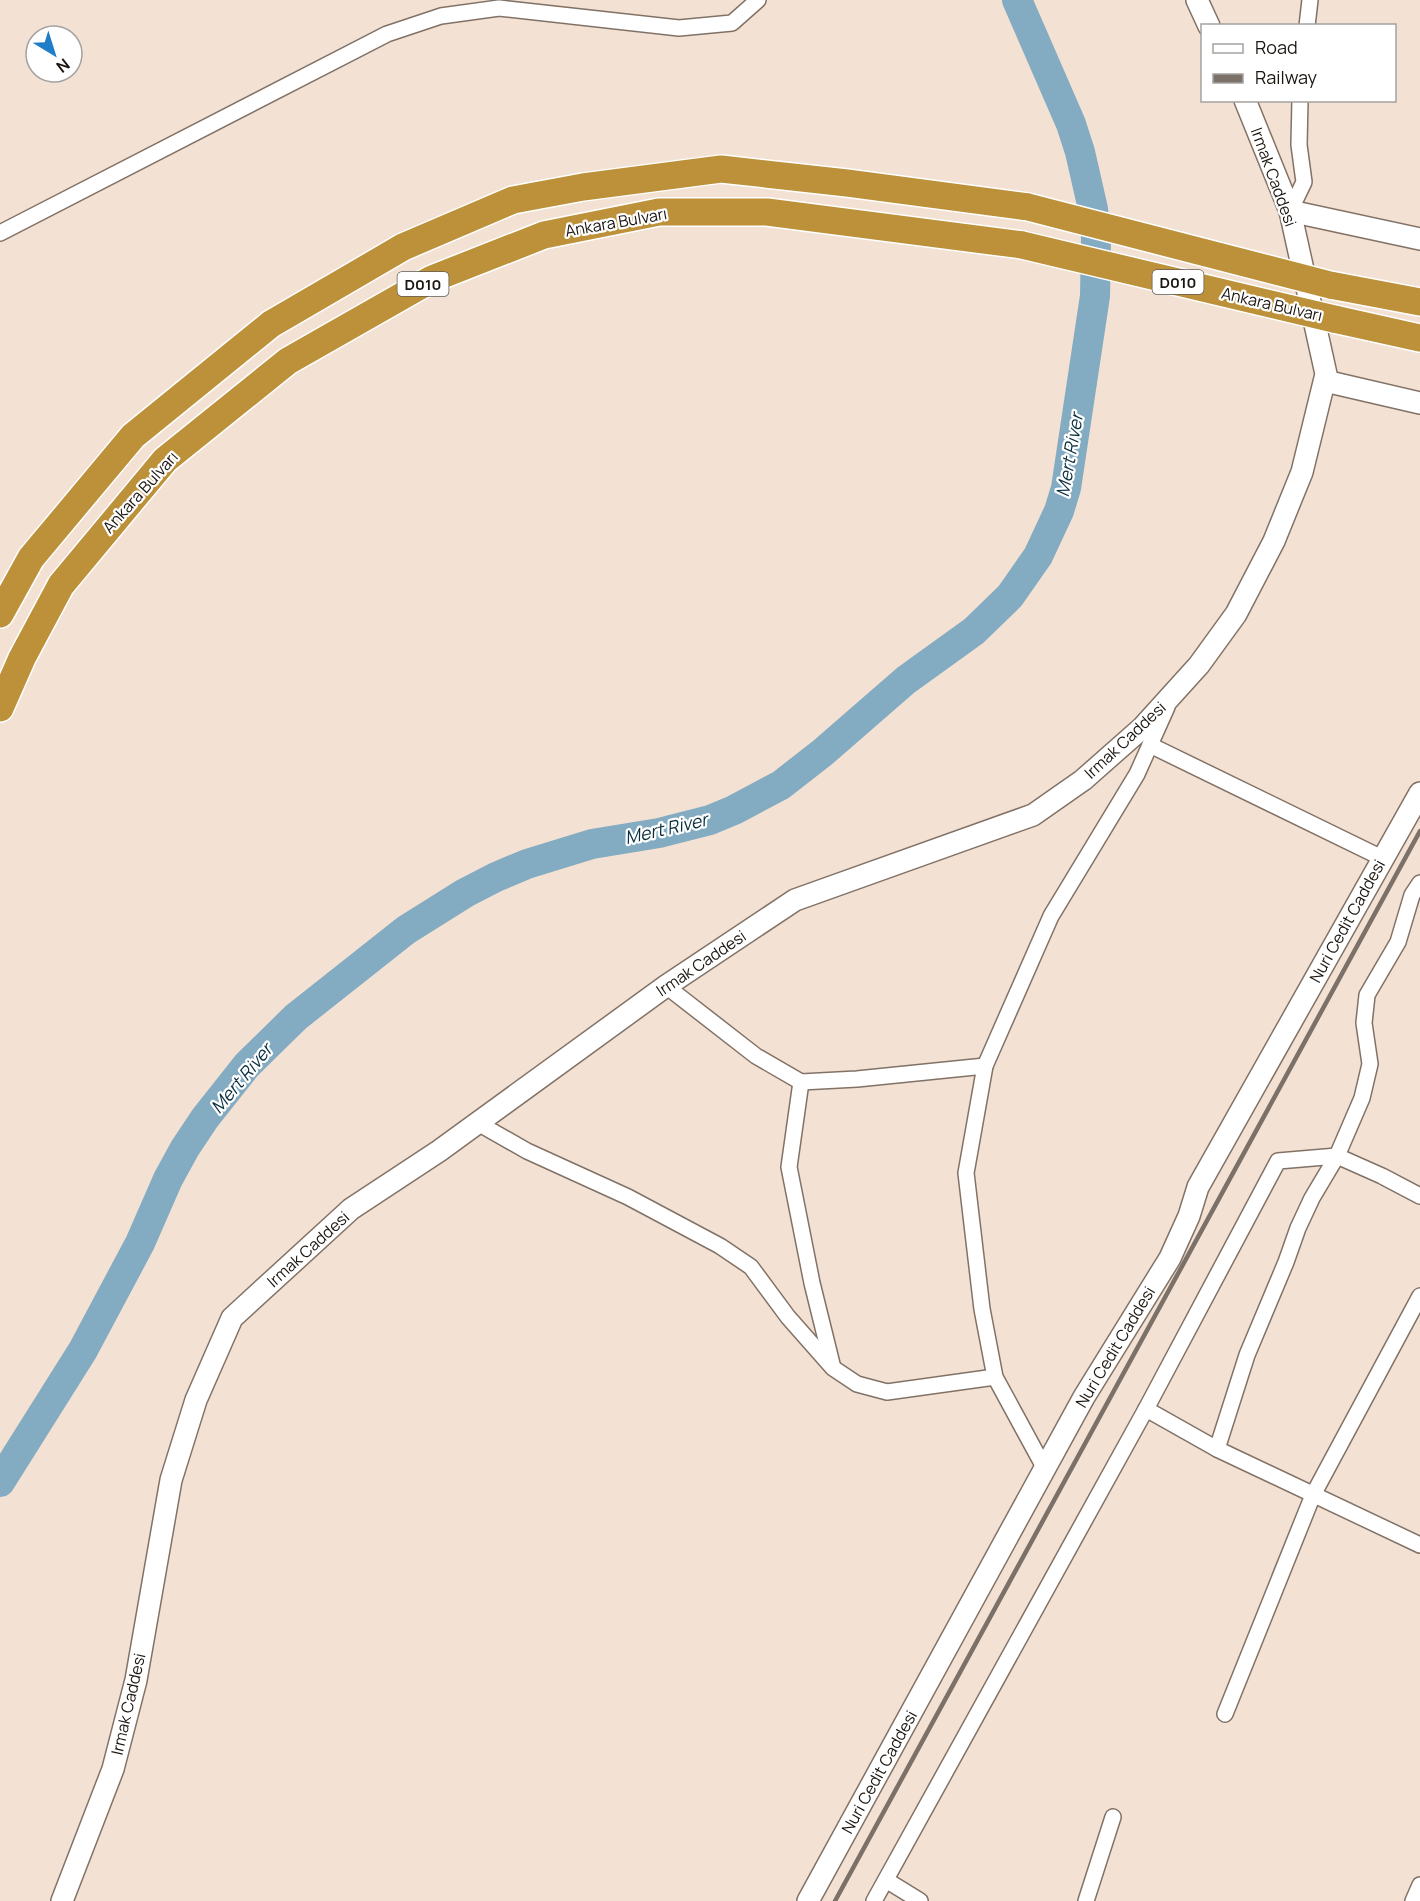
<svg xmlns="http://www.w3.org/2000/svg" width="1420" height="1901" font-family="Manrope,sans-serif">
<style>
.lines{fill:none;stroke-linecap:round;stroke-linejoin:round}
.river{stroke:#83abc1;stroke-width:30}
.street-casing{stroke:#827266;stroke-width:18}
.secondary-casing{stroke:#827266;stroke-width:24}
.highway-casing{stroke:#fff;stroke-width:30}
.street{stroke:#fff;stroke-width:15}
.secondary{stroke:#fff;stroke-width:21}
.highway{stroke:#bc9139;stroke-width:27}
.rail{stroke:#7c7168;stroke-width:4.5}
.highway-bridge-casing{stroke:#fff;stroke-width:30;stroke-linecap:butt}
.highway-bridge{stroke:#bc9139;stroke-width:27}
.labels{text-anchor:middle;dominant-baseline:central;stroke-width:4.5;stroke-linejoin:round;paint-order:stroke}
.shield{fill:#fff;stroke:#605c58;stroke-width:1.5}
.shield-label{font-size:15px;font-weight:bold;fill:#1c1611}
.street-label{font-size:16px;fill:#1c1611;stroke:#fff}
.water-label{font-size:18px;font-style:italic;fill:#092e3e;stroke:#fff}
</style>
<rect width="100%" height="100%" fill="#f3e1d3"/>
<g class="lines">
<path class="river" d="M 0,1482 L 83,1350 L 140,1243 L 168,1179 L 185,1148 L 205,1118 L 247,1065 L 296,1017 L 406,930 L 465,893 L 496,877 L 527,864 L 592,844 L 659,833 L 710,820 L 734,810 L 781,785 L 822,753 L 906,680 L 974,631 L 1010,596 L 1038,556 L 1059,511 L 1066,488 L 1095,296 L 1096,238 L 1093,209 L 1080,152 L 1071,124 L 1017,0"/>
<defs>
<g id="street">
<path d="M 1307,26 L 1310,0"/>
<path d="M 1290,211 L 1304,182 L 1299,145 L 1300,100"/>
<path d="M 0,233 L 387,34 L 441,16 L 499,8 L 679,28 L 732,23 L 758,0"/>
<path d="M 1150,745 L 1382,858"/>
<path d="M 666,986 L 756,1056 L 801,1082 L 857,1079 L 985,1066"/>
<path d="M 801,1082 L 789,1167 L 812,1283 L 832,1364"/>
<path d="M 476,1122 L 527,1151 L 628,1197 L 720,1246 L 751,1267 L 788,1317 L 833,1368 L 857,1384 L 887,1392 L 995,1377"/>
<path d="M 1146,1409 L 1217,1449 L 1247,1355 L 1286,1262 L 1298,1228 L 1312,1198 L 1337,1156 L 1362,1098 L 1370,1064 L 1364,1023 L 1367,995 L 1398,942 L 1412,895 L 1420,883"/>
<path d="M 1217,1449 L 1420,1545"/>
<path d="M 1045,1469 L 995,1377 L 982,1309 L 966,1173 L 985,1066 L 1051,916 L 1137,774 L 1167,707"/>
<path d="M 1225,1714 L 1313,1495 L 1420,1296"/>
<path d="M 886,1880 L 920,1901"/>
<path d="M 874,1901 L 1146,1409 L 1278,1161 L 1337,1156 L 1382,1176 L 1420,1196"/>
<path d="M 1086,1901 L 1113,1817"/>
<path d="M 1413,1901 L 1420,1885"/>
</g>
<g id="secondary">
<path d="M 1197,0 L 1209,26"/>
<path d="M 1290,211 L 1420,239"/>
<path d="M 1325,381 L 1420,403"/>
<path d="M 62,1901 L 113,1769 L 136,1680 L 171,1480 L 196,1400 L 232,1318 L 351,1209 L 439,1151 L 666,986 L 795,900 L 1033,815 L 1083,780 L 1142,728 L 1199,665 L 1236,614 L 1274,541 L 1302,472 L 1326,374 L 1290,211 L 1245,100"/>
<path d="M 808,1901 L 1084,1397 L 1170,1258 L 1189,1216 L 1198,1187 L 1420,793"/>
</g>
<g id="highway">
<path d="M 1330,285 L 1420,302"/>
<path d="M 1334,319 L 1420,338"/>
<path d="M 0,614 L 31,558 L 133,436 L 271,324 L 403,247 L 513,200 L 583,187 L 721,169 L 847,183 L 1028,207"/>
<path d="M 0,708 L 22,658 L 61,585 L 165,460 L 288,361 L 432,279 L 544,235 L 659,212 L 767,212 L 1022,245"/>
</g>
</defs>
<use href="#street" class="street-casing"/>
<use href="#secondary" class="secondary-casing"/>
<use href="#highway" class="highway-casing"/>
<use href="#street" class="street"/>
<use href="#secondary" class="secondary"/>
<use href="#highway" class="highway"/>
<path class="rail" d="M 835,1901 L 1420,831"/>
<defs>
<g id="highway-bridge">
<path d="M 1028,207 L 1330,285"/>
<path d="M 1022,245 L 1334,319"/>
</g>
</defs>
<use href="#highway-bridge" class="highway-bridge-casing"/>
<use href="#highway-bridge" class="highway-bridge"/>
</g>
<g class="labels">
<g class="shield">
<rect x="1152.5" y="270" width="51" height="24" rx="4.5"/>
<rect x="397.5" y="272" width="51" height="24" rx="4.5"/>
</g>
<g class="shield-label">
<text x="1178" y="282">D010</text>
<text x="423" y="284">D010</text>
</g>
<g class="street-label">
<text transform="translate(1274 177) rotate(70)">Irmak Caddesi</text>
<text transform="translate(616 222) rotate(-10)">Ankara Bulvarı</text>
<text transform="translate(1272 304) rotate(13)">Ankara Bulvarı</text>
<text transform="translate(140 492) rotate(-48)">Ankara Bulvarı</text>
<text transform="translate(1125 740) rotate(-43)">Irmak Caddesi</text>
<text transform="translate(1347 921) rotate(-61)">Nuri Cedit Caddesi</text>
<text transform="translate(701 963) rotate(-34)">Irmak Caddesi</text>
<text transform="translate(308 1249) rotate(-42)">Irmak Caddesi</text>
<text transform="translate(1115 1347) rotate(-59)">Nuri Cedit Caddesi</text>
<text transform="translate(128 1704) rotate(-77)">Irmak Caddesi</text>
<text transform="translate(879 1772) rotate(-61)">Nuri Cedit Caddesi</text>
</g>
<g class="water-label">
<text transform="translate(1069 455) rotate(-80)">Mert River</text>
<text transform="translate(666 828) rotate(-13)">Mert River</text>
<text transform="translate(241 1078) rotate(-50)">Mert River</text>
</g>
</g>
<rect x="1201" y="24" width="195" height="78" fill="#ffffff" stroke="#a4a2a0" stroke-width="1.5"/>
<rect x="1213" y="44" width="30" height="9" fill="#ffffff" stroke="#a4a2a0" stroke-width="1.5"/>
<text x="1255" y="54" font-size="18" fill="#1c1611">Road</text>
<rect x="1213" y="74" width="30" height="9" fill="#7c7168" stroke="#a4a2a0" stroke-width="1.5"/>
<text x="1255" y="84" font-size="18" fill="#1c1611">Railway</text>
<g transform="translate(54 54) rotate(142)"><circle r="28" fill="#ffffff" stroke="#a4a2a0" stroke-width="1.5"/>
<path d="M0-4.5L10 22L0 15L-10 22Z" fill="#1e7dc9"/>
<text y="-9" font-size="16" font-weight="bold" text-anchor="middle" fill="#1c1611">N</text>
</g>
</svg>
